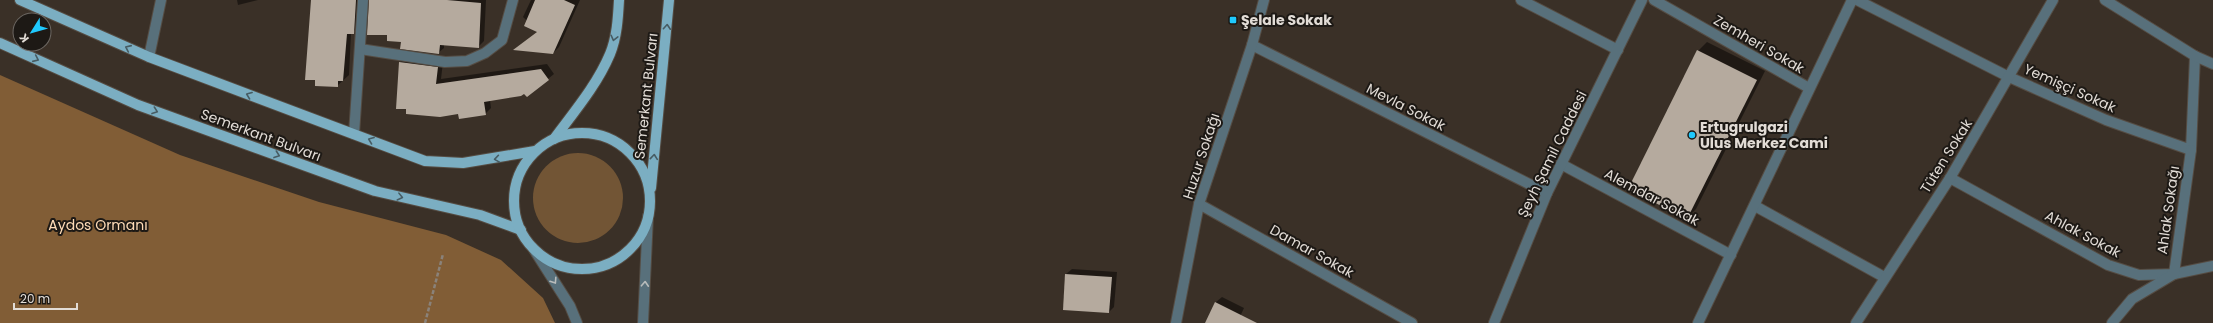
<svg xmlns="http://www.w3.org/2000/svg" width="2213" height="323" font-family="Poppins,sans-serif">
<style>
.green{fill:#725535}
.forest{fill:#815d36}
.shadow{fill:#0007}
.building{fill:#b5aa9e}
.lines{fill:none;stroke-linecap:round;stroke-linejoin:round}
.minor-casing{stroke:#554c43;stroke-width:12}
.major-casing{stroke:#554c43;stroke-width:12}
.path{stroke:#8a827a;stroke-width:2.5;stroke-dasharray:4 2;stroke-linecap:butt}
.minor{stroke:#58707b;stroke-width:10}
.major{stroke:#7baec2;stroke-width:10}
.oneway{stroke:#475c63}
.oneway2{stroke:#b9bcbb}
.poi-dot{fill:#1fc9fd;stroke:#1d1915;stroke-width:1.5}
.labels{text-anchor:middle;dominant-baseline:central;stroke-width:4;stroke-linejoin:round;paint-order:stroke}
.poi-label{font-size:14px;font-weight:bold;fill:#e2dcd6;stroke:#1d1915;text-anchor:start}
.street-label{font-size:14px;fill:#e2dcd6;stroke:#1d1915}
.park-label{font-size:14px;fill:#fedbb7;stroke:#1d1915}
</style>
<rect width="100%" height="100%" fill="#3a3027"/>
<circle class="green" cx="578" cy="198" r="45"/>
<path class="forest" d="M 0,75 L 180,155 L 319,202 L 446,235 L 501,260 L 543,298 L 555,323 L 0,323 Z"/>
<g class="shadow">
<path d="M 237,0 L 258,0 L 238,5 Z"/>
<path d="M 315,0 L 361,0 L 359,27 L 351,33 L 349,75 L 337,86 Z"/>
<path d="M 370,0 L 486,0 L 484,41 L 478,47 L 444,44 L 444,48 L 438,53 L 402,41 L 388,34 Z"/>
<path d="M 531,0 L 580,0 L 559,47 L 553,53 L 538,31 L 523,17 Z"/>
<path d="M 1707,42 L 1765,71 L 1696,209 L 1687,218 L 1629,189 L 1698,51 Z"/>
<path d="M 406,57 L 443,62 L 441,79 L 547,64 L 554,74 L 527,96 L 524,92 L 490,100 L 491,108 L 485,114 L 397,108 L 400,62 Z"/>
<path d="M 1072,269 L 1117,272 L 1114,307 L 1109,312 L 1066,274 Z"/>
<path d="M 1222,297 L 1244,308 L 1237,323 L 1206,323 L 1216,302 Z"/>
</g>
<g class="building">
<path d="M 311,0 L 356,0 L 354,34 L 347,34 L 343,81 L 338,81 L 338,87 L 315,86 L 315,80 L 305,80 Z"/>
<path d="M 369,0 L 447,0 L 481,3 L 479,48 L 440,45 L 439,54 L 400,49 L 401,42 L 387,41 L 387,35 L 367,35 Z"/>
<path d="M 535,0 L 564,0 L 575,5 L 553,54 L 513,50 L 537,32 L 524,26 Z"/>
<path d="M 1697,50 L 1757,80 L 1687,219 L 1628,189 Z"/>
<path d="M 399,62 L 438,67 L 436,84 L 541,69 L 549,80 L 527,97 L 524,94 L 521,96 L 484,102 L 486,115 L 459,119 L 458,114 L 440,117 L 406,114 L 406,109 L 396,109 Z"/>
<path d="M 1065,274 L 1112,277 L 1109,313 L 1063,310 Z"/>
<path d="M 1215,302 L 1257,323 L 1205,323 Z"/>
</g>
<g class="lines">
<defs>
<g id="minor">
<path d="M 1521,0 L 1618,50"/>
<path d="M 1654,0 L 1809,88"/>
<path d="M 1857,0 L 2009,77 L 2106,120 L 2191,150 L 2195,56"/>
<path d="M 2105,0 L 2195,56 L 2213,64"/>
<path d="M 1252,45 L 1547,193"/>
<path d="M 360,49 L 445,62 L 467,61 L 485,53 L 502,40 L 513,0"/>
<path d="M 149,57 L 161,0"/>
<path d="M 354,134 L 363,0"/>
<path d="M 1561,164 L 1731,255"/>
<path d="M 1950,178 L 2108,265 L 2139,275 L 2174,274 L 2213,266"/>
<path d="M 1199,204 L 1412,323"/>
<path d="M 1755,206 L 1884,277"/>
<path d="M 533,248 L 570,306 L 577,323"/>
<path d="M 643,323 L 648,216"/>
<path d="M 1176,323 L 1199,204 L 1252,45 L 1264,0"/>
<path d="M 1494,323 L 1547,193 L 1642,0"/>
<path d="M 1698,323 L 1852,0"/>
<path d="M 1856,323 L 1950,178 L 2053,0"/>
<path d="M 2112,323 L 2132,299 L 2174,274 L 2191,150"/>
</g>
<g id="major">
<path d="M 20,0 L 149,57 L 425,161 L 463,163 L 535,151"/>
<path d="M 0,43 L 138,105 L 375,191 L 480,215 L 521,230"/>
<circle cx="582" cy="201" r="68"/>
<path d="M 554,139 C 574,112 597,85 610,54 C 617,37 618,18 619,0"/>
<path d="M 651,188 L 669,0"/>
</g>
</defs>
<use href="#minor" class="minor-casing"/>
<use href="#major" class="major-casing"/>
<path class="path" d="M 425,323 L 443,254"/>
<use href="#minor" class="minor"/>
<use href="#major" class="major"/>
</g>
<defs><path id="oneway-chevron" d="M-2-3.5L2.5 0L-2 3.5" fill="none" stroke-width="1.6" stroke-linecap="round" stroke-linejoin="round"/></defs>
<g class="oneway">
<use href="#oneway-chevron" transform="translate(667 27) rotate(-86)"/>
<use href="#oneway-chevron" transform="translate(614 38) rotate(104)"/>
<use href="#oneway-chevron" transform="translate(128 48) rotate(-156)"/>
<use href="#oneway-chevron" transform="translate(36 59) rotate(24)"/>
<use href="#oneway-chevron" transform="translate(249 95) rotate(-159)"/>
<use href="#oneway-chevron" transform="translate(155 111) rotate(20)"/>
<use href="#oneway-chevron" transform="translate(371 140) rotate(-159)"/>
<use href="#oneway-chevron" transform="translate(277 155) rotate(20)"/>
<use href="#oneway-chevron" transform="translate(654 157) rotate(-84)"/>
<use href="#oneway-chevron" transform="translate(497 159) rotate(171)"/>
<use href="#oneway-chevron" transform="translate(400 197) rotate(14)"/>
</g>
<g class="oneway2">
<use href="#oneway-chevron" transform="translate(554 281) rotate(57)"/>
<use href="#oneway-chevron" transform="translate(645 284) rotate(-87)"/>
</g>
<g class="poi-dot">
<rect x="1229" y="16" width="8" height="8" rx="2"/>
<circle cx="1692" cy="135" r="4"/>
</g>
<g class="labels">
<g class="poi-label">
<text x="1241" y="20">Şelale Sokak</text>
<text x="1700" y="127">Ertugrulgazi<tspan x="1700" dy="16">Ulus Merkez Cami</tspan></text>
</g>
<g class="street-label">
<text transform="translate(1759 44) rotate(30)">Zemheri Sokak</text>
<text transform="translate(2070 88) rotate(24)">Yemişçi Sokak</text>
<text transform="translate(646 96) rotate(-84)">Semerkant Bulvarı</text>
<text transform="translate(1406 107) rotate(27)">Mevla Sokak</text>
<text transform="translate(261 135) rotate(20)">Semerkant Bulvarı</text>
<text transform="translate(1552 154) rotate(-64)">Şeyh Şamil Caddesi</text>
<text transform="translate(1201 156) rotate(-72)">Huzur Sokağı</text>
<text transform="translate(1946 156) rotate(-58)">Tüten Sokak</text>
<text transform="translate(1652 197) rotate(28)">Alemdar Sokak</text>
<text transform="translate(2168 210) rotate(-82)">Ahlak Sokağı</text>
<text transform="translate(2083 234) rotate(28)">Ahlak Sokak</text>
<text transform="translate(1312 251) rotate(29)">Damar Sokak</text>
</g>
<g class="park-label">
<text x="98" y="225">Aydos Ormanı</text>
</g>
</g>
<g transform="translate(32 32) rotate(233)"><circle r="19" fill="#1d1915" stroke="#6c6762"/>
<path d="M0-3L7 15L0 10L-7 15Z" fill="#1fc9fd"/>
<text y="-6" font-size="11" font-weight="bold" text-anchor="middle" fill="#e2dcd6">K</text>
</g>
<path d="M14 303v6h63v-6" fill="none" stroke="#e2dcd6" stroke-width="2"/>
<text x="20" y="303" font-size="12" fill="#e2dcd6" stroke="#1d1915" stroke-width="3" paint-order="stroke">20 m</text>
</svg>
